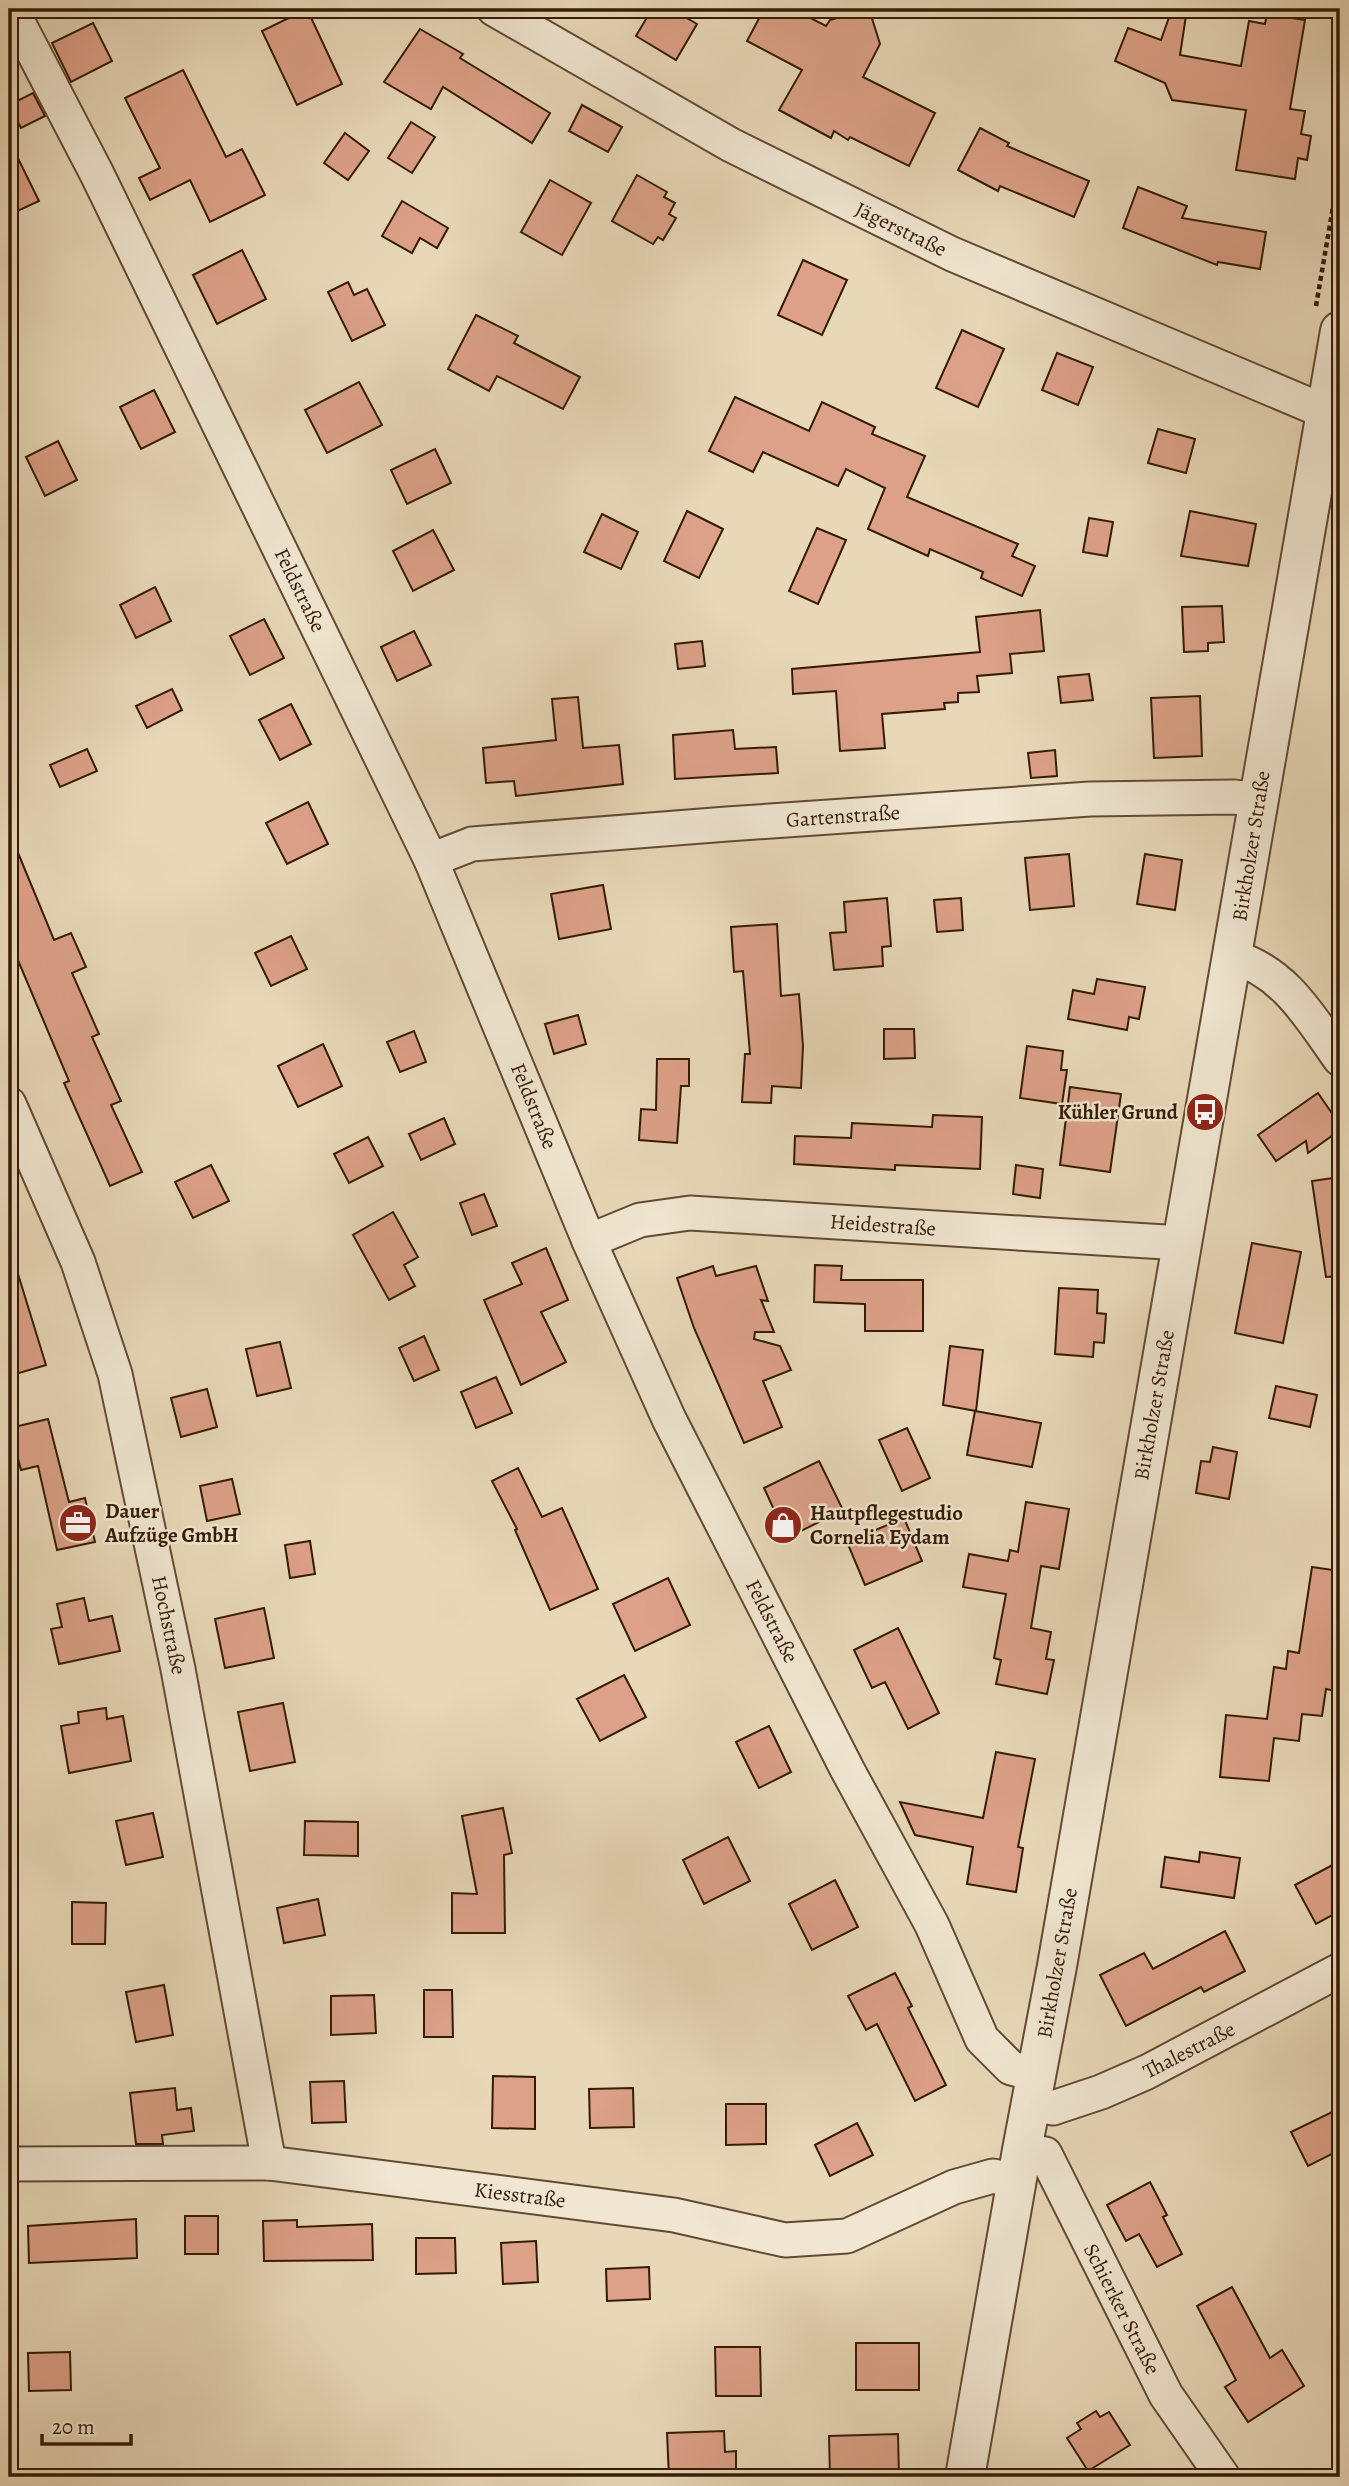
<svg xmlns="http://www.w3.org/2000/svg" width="1349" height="2486" font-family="Alegreya,serif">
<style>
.building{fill:#dca188;stroke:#351b05;stroke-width:2}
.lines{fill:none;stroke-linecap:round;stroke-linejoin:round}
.minor-casing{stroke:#624a32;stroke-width:37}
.tertiary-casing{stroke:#624a32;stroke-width:42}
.path{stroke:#351b05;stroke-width:4.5;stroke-dasharray:5 3.5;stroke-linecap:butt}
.minor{stroke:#f0e6d1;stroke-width:33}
.tertiary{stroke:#f0e6d1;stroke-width:38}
.labels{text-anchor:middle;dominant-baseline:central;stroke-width:5;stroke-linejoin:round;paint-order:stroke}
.street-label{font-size:21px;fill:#351b05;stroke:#f0e6d1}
.poi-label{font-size:21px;font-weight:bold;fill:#351b05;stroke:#f0e6d1;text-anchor:start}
</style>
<rect width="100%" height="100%" fill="#e8d8b8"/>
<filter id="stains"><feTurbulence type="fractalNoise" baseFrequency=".00286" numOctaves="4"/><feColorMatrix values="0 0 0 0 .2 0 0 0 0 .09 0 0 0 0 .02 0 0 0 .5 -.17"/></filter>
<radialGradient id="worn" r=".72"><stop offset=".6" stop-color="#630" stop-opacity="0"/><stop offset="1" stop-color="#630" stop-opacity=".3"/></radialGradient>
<g class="building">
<path d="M 307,9 L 342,84 L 297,105 L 262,31 Z"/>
<path d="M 652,9 L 671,9 L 697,24 L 676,60 L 636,36 Z"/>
<path d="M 764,9 L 793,9 L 826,26 L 830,20 L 869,9 L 880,44 L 863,77 L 935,113 L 909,166 L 850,137 L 848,140 L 834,131 L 831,138 L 779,110 L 802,70 L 747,41 Z"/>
<path d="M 1172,9 L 1187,9 L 1180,55 L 1241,66 L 1249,21 L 1265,24 L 1267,14 L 1305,20 L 1290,109 L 1305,111 L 1301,134 L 1311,136 L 1307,160 L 1298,158 L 1295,179 L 1236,170 L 1246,110 L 1172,100 L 1165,83 L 1115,61 L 1128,28 L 1161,40 Z"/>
<path d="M 93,23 L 112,61 L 71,82 L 52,43 Z"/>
<path d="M 420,29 L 463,54 L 460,58 L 550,113 L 532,143 L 443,87 L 431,109 L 384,82 Z"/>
<path d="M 183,70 L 226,157 L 242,149 L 265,195 L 210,222 L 190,180 L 150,200 L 139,178 L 160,168 L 125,98 Z"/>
<path d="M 33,93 L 45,116 L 21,128 L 9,105 Z"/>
<path d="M 582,105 L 622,127 L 608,152 L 569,131 Z"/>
<path d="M 411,122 L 435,137 L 412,173 L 388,158 Z"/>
<path d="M 980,128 L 1009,143 L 1007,146 L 1089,181 L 1074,217 L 1000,186 L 998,191 L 958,170 Z"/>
<path d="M 345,133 L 369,151 L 348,180 L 324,163 Z"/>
<path d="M 9,140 L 39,201 L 9,215 Z"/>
<path d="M 637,175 L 667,192 L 664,197 L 675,203 L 669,214 L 676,218 L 663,240 L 658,237 L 653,244 L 612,221 Z"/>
<path d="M 550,180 L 591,203 L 562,255 L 521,232 Z"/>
<path d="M 1138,187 L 1187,206 L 1182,218 L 1266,232 L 1260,269 L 1218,262 L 1217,265 L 1123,228 Z"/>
<path d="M 402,201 L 448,228 L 437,248 L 420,238 L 412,253 L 382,236 Z"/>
<path d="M 242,250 L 266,299 L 217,324 L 193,275 Z"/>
<path d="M 803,260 L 847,280 L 822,335 L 778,315 Z"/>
<path d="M 348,282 L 354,295 L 367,289 L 385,325 L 352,341 L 328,292 Z"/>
<path d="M 476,315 L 518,336 L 514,343 L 580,377 L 563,409 L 497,376 L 489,391 L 448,369 Z"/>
<path d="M 962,330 L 1004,349 L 978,407 L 936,388 Z"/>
<path d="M 1057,353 L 1093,367 L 1078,405 L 1042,390 Z"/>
<path d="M 359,382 L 382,425 L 327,453 L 305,410 Z"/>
<path d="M 154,390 L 175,432 L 141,449 L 120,407 Z"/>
<path d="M 735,397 L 809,431 L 822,402 L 875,427 L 872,434 L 925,456 L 907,497 L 1018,544 L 1012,556 L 1035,566 L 1022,596 L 981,578 L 983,572 L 930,549 L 928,556 L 868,529 L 885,488 L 846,469 L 838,486 L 763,452 L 753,472 L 709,451 Z"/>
<path d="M 1158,429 L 1195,439 L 1186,473 L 1148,463 Z"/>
<path d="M 58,441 L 77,480 L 45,496 L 26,457 Z"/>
<path d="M 435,449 L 451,483 L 407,504 L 391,470 Z"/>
<path d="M 687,511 L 723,529 L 699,578 L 664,561 Z"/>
<path d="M 1190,511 L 1256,524 L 1248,566 L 1181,556 Z"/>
<path d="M 602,514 L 638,532 L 621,569 L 584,552 Z"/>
<path d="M 1089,518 L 1113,522 L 1107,556 L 1083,552 Z"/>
<path d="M 817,528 L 846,540 L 818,604 L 789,591 Z"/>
<path d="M 433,530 L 454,570 L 413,591 L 393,551 Z"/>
<path d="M 155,587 L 171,621 L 136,638 L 120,605 Z"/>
<path d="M 1222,606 L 1224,642 L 1208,643 L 1208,651 L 1184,652 L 1182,607 Z"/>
<path d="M 1040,610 L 1044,651 L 1010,654 L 1012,673 L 977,676 L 979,692 L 958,693 L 958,702 L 944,703 L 945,709 L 882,714 L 885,748 L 840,751 L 836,691 L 793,694 L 792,669 L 980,652 L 976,617 Z"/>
<path d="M 264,619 L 284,658 L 250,675 L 230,636 Z"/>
<path d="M 414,631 L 431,665 L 397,681 L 381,647 Z"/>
<path d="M 702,641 L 705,666 L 678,669 L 675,644 Z"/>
<path d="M 1089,674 L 1093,700 L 1061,703 L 1058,677 Z"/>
<path d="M 172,689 L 182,710 L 147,728 L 136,706 Z"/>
<path d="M 1200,696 L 1202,756 L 1154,758 L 1151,698 Z"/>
<path d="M 578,697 L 583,748 L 619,745 L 623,784 L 516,796 L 514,781 L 486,783 L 483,748 L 556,740 L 552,699 Z"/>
<path d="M 291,704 L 311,744 L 280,760 L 259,720 Z"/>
<path d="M 733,730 L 735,749 L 776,747 L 778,773 L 675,779 L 673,735 Z"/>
<path d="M 87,749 L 97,771 L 60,787 L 50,765 Z"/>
<path d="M 1055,750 L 1057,776 L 1031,778 L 1028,753 Z"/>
<path d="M 308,802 L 328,844 L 287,864 L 266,823 Z"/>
<path d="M 9,831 L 54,940 L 71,933 L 86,967 L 72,973 L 99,1034 L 92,1037 L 121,1101 L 111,1105 L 142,1172 L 110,1186 L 64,1083 L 69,1081 L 9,939 Z"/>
<path d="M 1069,854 L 1074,906 L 1030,910 L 1025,858 Z"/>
<path d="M 1145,854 L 1182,860 L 1175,910 L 1137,904 Z"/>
<path d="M 603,885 L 611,929 L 559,939 L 551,894 Z"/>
<path d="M 887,898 L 891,946 L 882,947 L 883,966 L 834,970 L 830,933 L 846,932 L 844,902 Z"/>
<path d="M 961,898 L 963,930 L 937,932 L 934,900 Z"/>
<path d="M 777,924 L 781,996 L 799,994 L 803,1046 L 801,1088 L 772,1086 L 771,1103 L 742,1102 L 745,1054 L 750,1054 L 743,971 L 734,972 L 731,927 Z"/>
<path d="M 291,936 L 307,969 L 271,986 L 255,953 Z"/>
<path d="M 1097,979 L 1145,987 L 1139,1019 L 1129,1017 L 1127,1030 L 1068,1019 L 1073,990 L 1094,994 Z"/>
<path d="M 578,1015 L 586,1044 L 554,1054 L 545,1024 Z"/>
<path d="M 884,1029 L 914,1029 L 915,1058 L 884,1059 Z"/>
<path d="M 414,1031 L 426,1062 L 400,1072 L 387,1042 Z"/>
<path d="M 323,1044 L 342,1086 L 298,1107 L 278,1066 Z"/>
<path d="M 1027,1046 L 1063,1051 L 1061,1070 L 1067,1070 L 1062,1104 L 1020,1098 Z"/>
<path d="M 657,1059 L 689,1059 L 689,1086 L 681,1086 L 677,1143 L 639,1140 L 641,1109 L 656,1110 Z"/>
<path d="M 1070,1087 L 1121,1094 L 1110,1172 L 1060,1165 Z"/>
<path d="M 1318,1093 L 1340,1125 L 1340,1130 L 1308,1153 L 1306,1141 L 1276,1161 L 1258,1135 Z"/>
<path d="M 933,1115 L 982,1117 L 980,1169 L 895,1165 L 895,1170 L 794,1164 L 795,1136 L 851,1138 L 852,1123 L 932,1127 Z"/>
<path d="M 444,1118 L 455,1144 L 421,1160 L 409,1134 Z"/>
<path d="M 368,1137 L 383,1166 L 349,1183 L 334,1154 Z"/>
<path d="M 211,1165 L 229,1201 L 193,1218 L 175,1182 Z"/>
<path d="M 1016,1165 L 1043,1169 L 1040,1198 L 1013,1194 Z"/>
<path d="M 1340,1177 L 1340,1276 L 1326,1277 L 1312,1181 Z"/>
<path d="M 484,1194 L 497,1226 L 472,1235 L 460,1203 Z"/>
<path d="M 393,1212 L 418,1257 L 404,1265 L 415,1286 L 389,1300 L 353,1235 Z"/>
<path d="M 1252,1243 L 1301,1252 L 1283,1343 L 1235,1333 Z"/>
<path d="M 546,1248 L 568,1300 L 541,1312 L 566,1362 L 521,1385 L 484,1300 L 522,1284 L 512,1263 Z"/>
<path d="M 14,1261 L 46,1365 L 9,1376 L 9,1262 Z"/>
<path d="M 815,1265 L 842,1266 L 841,1280 L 923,1280 L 923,1331 L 865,1331 L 865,1304 L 814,1302 Z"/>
<path d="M 713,1266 L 716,1276 L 756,1266 L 768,1301 L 761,1300 L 774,1332 L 755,1332 L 754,1339 L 780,1346 L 791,1370 L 763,1381 L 782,1427 L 744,1443 L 694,1328 L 677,1278 Z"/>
<path d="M 1059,1288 L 1098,1290 L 1097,1313 L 1106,1314 L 1104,1343 L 1094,1342 L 1093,1357 L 1055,1354 Z"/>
<path d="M 424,1336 L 439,1370 L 414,1381 L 399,1348 Z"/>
<path d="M 280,1342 L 291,1388 L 257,1396 L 246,1349 Z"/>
<path d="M 950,1346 L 983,1350 L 976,1411 L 943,1405 Z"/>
<path d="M 496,1377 L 512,1413 L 476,1428 L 461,1392 Z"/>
<path d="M 1276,1386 L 1317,1395 L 1310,1427 L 1269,1418 Z"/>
<path d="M 207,1389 L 217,1427 L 181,1437 L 171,1398 Z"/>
<path d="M 975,1411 L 1041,1423 L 1032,1467 L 967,1455 Z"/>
<path d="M 48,1419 L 69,1502 L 85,1498 L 95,1542 L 57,1550 L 38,1466 L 21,1470 L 10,1428 Z"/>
<path d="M 907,1428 L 930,1478 L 902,1491 L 879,1440 Z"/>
<path d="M 1213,1447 L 1237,1452 L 1229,1499 L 1196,1493 L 1201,1461 L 1210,1462 Z"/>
<path d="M 819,1461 L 843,1510 L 787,1538 L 764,1488 Z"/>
<path d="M 518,1468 L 542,1517 L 562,1508 L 598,1589 L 550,1610 L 515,1530 L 517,1529 L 492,1481 Z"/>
<path d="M 232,1479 L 240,1514 L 207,1521 L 200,1486 Z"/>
<path d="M 1026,1502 L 1069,1509 L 1059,1569 L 1041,1566 L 1031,1628 L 1051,1632 L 1046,1659 L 1054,1660 L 1047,1694 L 996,1684 L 1001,1660 L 994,1658 L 1006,1594 L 963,1587 L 969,1554 L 1008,1561 L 1010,1550 L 1018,1552 Z"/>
<path d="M 904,1518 L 922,1561 L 865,1585 L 847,1542 Z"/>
<path d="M 310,1541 L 315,1574 L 290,1578 L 285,1545 Z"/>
<path d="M 1312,1567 L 1340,1571 L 1340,1692 L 1326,1689 L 1322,1716 L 1302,1714 L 1299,1741 L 1274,1738 L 1269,1781 L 1220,1777 L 1226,1715 L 1267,1719 L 1274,1667 L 1286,1669 L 1288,1651 L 1299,1653 Z"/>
<path d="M 668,1578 L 690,1625 L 635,1651 L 613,1604 Z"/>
<path d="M 84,1598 L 89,1621 L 112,1616 L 120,1651 L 59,1664 L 51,1629 L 62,1627 L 57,1604 Z"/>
<path d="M 264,1608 L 274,1658 L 225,1668 L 215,1619 Z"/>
<path d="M 898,1628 L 939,1713 L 908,1729 L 885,1682 L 872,1688 L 854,1650 Z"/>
<path d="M 624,1675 L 646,1717 L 600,1741 L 577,1699 Z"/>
<path d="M 283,1703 L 295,1762 L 250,1771 L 238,1712 Z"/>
<path d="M 106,1708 L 107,1719 L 123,1716 L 131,1761 L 69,1773 L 61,1726 L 79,1723 L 78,1712 Z"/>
<path d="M 769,1726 L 791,1772 L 759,1788 L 736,1742 Z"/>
<path d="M 996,1752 L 1035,1759 L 1018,1847 L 1023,1848 L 1016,1892 L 967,1884 L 973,1847 L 915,1835 L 900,1802 L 983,1818 Z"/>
<path d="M 503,1808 L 512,1853 L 504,1855 L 505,1933 L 452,1933 L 452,1893 L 477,1894 L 462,1816 Z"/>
<path d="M 153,1813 L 163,1857 L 126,1865 L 116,1821 Z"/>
<path d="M 305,1821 L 358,1822 L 358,1856 L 304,1855 Z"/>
<path d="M 728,1837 L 750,1881 L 704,1904 L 683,1860 Z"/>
<path d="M 1200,1852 L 1240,1858 L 1234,1898 L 1161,1887 L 1165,1857 L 1199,1862 Z"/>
<path d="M 1340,1861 L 1340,1911 L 1316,1924 L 1295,1885 Z"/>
<path d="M 835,1880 L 858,1927 L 812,1950 L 789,1904 Z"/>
<path d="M 318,1899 L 325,1935 L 284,1943 L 277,1908 Z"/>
<path d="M 72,1902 L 106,1903 L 105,1944 L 72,1944 Z"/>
<path d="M 1225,1931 L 1245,1971 L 1204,1992 L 1201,1987 L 1126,2026 L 1100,1975 L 1144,1953 L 1153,1969 Z"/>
<path d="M 895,1973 L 912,2006 L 908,2008 L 946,2085 L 915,2101 L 877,2024 L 866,2030 L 848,1996 Z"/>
<path d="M 164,1985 L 173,2035 L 136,2042 L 126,1992 Z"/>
<path d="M 424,1990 L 452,1990 L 453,2037 L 424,2037 Z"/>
<path d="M 374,1995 L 376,2033 L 331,2035 L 331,1996 Z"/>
<path d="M 493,2076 L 535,2077 L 535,2129 L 492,2128 Z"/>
<path d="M 344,2081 L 346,2122 L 312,2123 L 310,2082 Z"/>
<path d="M 175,2088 L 177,2110 L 191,2108 L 194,2131 L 162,2135 L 163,2144 L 136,2144 L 130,2093 Z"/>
<path d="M 633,2088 L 634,2127 L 590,2128 L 589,2089 Z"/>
<path d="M 726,2104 L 766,2104 L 766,2144 L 726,2145 Z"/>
<path d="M 1332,2112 L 1340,2129 L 1340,2150 L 1308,2166 L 1291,2132 Z"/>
<path d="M 857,2123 L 873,2155 L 830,2176 L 815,2145 Z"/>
<path d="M 1150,2182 L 1167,2215 L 1163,2217 L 1182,2254 L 1157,2267 L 1139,2234 L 1126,2241 L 1107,2205 Z"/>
<rect x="185" y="2216" width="33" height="38"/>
<path d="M 136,2219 L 137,2258 L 29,2263 L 28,2226 Z"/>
<path d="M 297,2220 L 297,2227 L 372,2224 L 373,2260 L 264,2261 L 263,2221 Z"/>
<path d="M 416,2238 L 455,2238 L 456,2273 L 416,2274 Z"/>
<path d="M 536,2241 L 538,2282 L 503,2284 L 501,2243 Z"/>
<path d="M 649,2267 L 650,2299 L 607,2301 L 606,2269 Z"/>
<path d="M 1232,2287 L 1270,2358 L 1282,2350 L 1304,2386 L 1248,2422 L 1225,2387 L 1236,2380 L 1197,2306 Z"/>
<rect x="856" y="2343" width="63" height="47"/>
<path d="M 715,2347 L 760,2347 L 761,2396 L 716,2396 Z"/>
<path d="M 70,2352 L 71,2390 L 29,2391 L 28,2353 Z"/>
<path d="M 1096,2411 L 1100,2417 L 1109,2412 L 1130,2445 L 1088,2471 L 1067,2438 L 1081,2429 L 1077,2423 Z"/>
<path d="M 724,2431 L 725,2452 L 736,2451 L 736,2475 L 669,2477 L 667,2433 Z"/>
<path d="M 898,2434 L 899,2477 L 830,2477 L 829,2436 Z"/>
</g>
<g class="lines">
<defs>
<g id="minor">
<path d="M 11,9 L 97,174 L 431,860 L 589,1241 L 669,1419 L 847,1769 L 932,1925 L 982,2039 L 1011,2068 L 1036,2074"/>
<path d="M 494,9 L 731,145 L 952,254 L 1340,418"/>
<path d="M 431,860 L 472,844 L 727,824 L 1090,799 L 1234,797 L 1259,800"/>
<path d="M 1233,957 C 1285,972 1310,1017 1340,1059"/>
<path d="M 9,1104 L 78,1262 L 115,1374 L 178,1669 L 269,2163"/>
<path d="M 589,1241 L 640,1220 L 690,1213 L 1182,1243"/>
<path d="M 1031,2104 L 1053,2108 L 1101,2092 L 1147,2072 L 1340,1970"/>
<path d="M 1022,2150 L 1045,2154 L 1166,2395 L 1223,2477"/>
<path d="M 9,2164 L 269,2163 L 674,2215 L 785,2240 L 847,2236 L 954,2187 L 993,2176 L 1017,2181"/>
</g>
<path id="tertiary" d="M 965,2477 L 1022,2150 L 1057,1966 L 1340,331"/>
</defs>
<use href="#minor" class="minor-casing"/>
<use href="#tertiary" class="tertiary-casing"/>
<path class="path" d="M 1316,306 L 1340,166"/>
<use href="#minor" class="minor"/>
<use href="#tertiary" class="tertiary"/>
</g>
<defs>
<symbol id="bus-disc" viewBox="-11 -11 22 22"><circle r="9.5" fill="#8f2418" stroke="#f0e6d1"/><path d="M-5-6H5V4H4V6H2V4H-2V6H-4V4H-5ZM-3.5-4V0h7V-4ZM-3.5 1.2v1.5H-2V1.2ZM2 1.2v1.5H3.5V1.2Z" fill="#fff"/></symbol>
<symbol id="office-disc" viewBox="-11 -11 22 22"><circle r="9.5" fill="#8f2418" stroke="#f0e6d1"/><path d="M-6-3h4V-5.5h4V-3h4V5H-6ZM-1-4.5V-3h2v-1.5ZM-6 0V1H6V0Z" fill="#fff"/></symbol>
<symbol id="shop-disc" viewBox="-11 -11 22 22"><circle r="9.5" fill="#8f2418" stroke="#f0e6d1"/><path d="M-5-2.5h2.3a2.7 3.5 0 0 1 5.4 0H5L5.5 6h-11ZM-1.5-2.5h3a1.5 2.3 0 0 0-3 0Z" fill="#fff"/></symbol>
</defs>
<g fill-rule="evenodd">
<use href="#bus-disc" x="1183" y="1090" width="44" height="44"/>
<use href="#office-disc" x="56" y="1501" width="44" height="44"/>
<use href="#shop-disc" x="761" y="1503" width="44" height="44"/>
</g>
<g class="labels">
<g class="street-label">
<text transform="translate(901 229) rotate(26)">Jägerstraße</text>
<text transform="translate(300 590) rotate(64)">Feldstraße</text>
<text transform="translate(843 816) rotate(-4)">Gartenstraße</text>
<text transform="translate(1251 846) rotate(-81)">Birkholzer Straße</text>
<text transform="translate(534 1106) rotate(68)">Feldstraße</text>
<text transform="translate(883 1225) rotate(4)">Heidestraße</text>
<text transform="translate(1154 1405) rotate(-80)">Birkholzer Straße</text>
<text transform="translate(772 1621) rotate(63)">Feldstraße</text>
<text transform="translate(169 1625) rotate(78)">Hochstraße</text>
<text transform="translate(1057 1963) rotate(-80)">Birkholzer Straße</text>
<text transform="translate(1189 2050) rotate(-27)">Thalestraße</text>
<text transform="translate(520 2195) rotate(7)">Kiesstraße</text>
<text transform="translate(1122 2309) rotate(63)">Schierker Straße</text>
</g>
<g class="poi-label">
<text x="1178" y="1112" text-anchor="end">Kühler Grund</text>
<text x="105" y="1511">Dauer<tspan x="105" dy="24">Aufzüge GmbH</tspan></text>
<text x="810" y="1513">Hautpflegestudio<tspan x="810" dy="24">Cornelia Eydam</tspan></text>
</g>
</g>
<rect width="1349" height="2486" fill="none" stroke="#e8d8b8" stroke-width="35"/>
<rect x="10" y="10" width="1328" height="2465" fill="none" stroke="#351b05" stroke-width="3.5"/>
<rect x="18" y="18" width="1314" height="2451" fill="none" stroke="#351b05" stroke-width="2"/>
<path d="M42 2434v10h89v-10" fill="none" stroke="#351b05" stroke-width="3.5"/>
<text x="52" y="2434" font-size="21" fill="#351b05" stroke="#f0e6d1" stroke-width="5" paint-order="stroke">20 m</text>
<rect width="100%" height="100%" filter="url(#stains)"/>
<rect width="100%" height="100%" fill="url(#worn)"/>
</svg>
